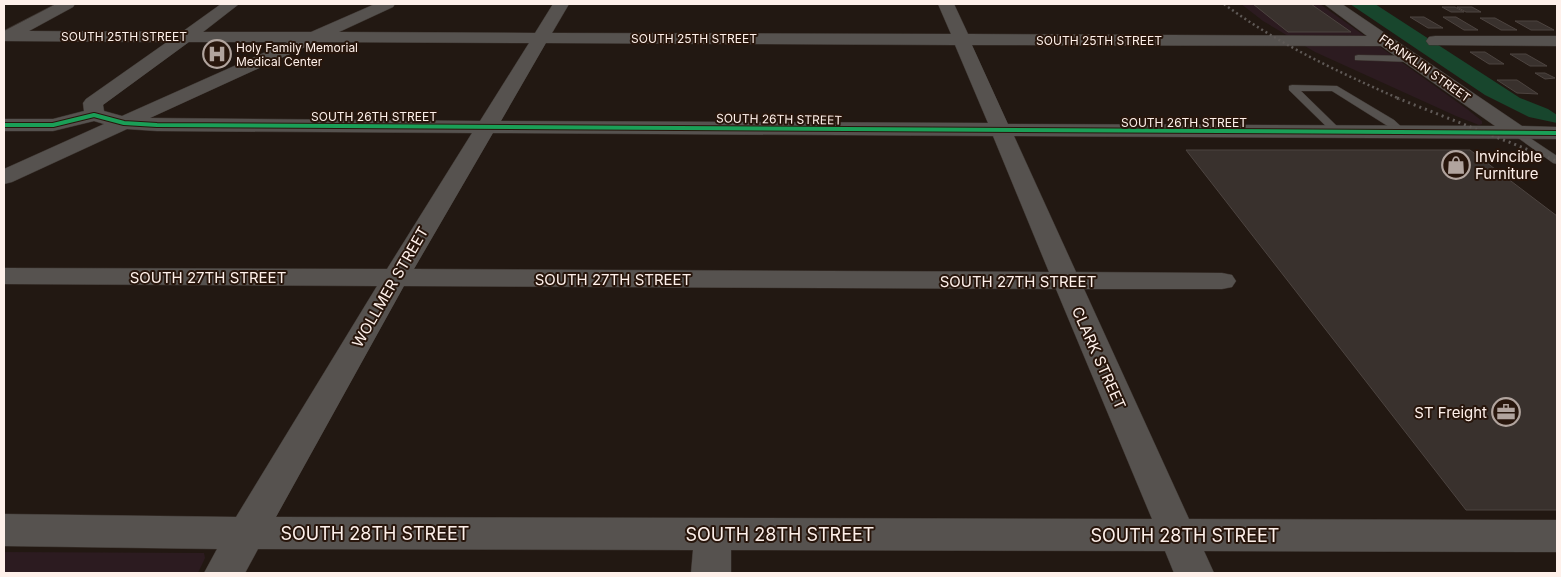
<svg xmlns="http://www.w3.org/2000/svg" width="1561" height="577" font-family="Inter,sans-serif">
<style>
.industrial{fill:#2c1b20}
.green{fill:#18462d}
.building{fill:#39312d;stroke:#4d4440}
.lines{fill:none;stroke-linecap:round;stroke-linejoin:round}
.service-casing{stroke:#3b332e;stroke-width:1}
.minor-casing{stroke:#3b332e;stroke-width:1}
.service{fill:#56524f;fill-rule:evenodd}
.minor{fill:#56524f;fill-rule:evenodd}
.rail-far1{stroke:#5f5956;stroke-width:2.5;stroke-dasharray:2 3;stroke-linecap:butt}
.rail{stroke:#5f5956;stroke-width:3;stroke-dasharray:2 4;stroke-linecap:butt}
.cycleway-casing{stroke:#28160c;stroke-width:6}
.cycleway{stroke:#1a9f57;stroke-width:4}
.labels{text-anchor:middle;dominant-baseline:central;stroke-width:4;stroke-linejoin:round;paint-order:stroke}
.far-street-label{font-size:12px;fill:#fef0ea;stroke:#28160c}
.far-poi-label{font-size:12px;fill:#fef0ea;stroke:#28160c;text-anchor:start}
.poi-label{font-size:15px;fill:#fef0ea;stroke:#28160c;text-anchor:start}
.street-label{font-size:15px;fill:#fef0ea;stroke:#28160c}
.near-street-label{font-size:18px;fill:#fef0ea;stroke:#28160c}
</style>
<rect width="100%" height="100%" fill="#221812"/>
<g class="industrial">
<path d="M 1241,4 L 1320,4 L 1467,109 L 1482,121 L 1482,124 L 1479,125 L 1456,116 L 1315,52 L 1263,21 Z"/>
<path d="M 4,552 L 204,553 L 205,558 L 198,573 L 4,573 Z"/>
</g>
<path class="green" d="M 1350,4 L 1375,4 L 1520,98 L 1548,109 L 1557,115 L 1557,123 L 1529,117 L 1485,95 Z"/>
<g class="building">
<path d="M 1253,4 L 1311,4 L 1351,32 L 1288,32 Z"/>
<path d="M 1442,7 L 1455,7 L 1464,12 L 1451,12 Z"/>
<path d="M 1457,7 L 1472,7 L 1481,12 L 1466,12 Z"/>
<path d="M 1410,17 L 1424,17 L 1443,28 L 1428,28 Z"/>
<path d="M 1443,17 L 1456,17 L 1478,30 L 1464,30 Z"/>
<path d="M 1480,18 L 1495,18 L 1517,30 L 1501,30 Z"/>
<path d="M 1515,21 L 1537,21 L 1554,30 L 1531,30 Z"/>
<path d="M 1470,52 L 1485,52 L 1504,64 L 1489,64 Z"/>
<path d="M 1510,54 L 1526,54 L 1547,66 L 1530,66 Z"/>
<path d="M 1535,73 L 1545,73 L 1555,78 L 1545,79 Z"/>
<path d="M 1497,80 L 1517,80 L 1538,94 L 1517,93 Z"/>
<path d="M 1186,150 L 1470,150 L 1557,216 L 1557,510 L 1466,510 Z"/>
</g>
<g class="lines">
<defs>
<g id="service">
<path d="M 1358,55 L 1411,56 L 1415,59 L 1411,62 L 1355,60 L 1355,56 Z"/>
<path d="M 1292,85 L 1337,86 L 1394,120 L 1407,132 L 1402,135 L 1332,91 L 1301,91 L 1343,132 L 1338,135 L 1334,134 L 1289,90 L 1289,86 Z"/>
<path d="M 1518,130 L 1557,156 L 1557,164 L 1553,163 L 1514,135 L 1513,133 Z"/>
</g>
<g id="minor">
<path d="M 56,4 L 75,4 L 73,7 L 29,31 L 182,32 L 221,4 L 239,4 L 203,32 L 311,32 L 375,4 L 395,4 L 393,7 L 339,32 L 535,33 L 553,4 L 569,4 L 552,33 L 951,34 L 938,4 L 954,4 L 968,34 L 1367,36 L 1324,4 L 1342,4 L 1522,126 L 1557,127 L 1557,139 L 1014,136 L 1076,272 L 1222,273 L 1232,275 L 1236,281 L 1232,287 L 1222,289 L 1084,289 L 1189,519 L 1557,520 L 1557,552 L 1204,551 L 1214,573 L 1174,573 L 1165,551 L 731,550 L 731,573 L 691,573 L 693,550 L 258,549 L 245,573 L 204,573 L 217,549 L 4,546 L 4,514 L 236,517 L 377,286 L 4,284 L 4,268 L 387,269 L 472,133 L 157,131 L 127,129 L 12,182 L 4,184 L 4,169 L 104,124 L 94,121 L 53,131 L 4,131 L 4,119 L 53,119 L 84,111 L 83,103 L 86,99 L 167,42 L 4,41 L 4,31 ZM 189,42 L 288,42 L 122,116 L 104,111 L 103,105 ZM 316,42 L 529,43 L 480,121 L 150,118 ZM 546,43 L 955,45 L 988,123 L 501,121 ZM 972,45 L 1381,46 L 1495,126 L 1008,124 ZM 493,133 L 993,136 L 1049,272 L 414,269 ZM 404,286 L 1056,289 L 1152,519 L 276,517 Z"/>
<path d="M 1435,36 L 1557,36 L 1557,46 L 1429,45 L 1426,41 L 1429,37 Z"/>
</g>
</defs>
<use href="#service" class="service-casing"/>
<use href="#minor" class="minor-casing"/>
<use href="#service" class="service"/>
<use href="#minor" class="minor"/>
<path class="rail-far1" d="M 1224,4 C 1278,44 1338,72 1400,99"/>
<path class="rail" d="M 1397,98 L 1557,161"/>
<defs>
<path id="cycleway" d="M 4,125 L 53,125 L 94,115 L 124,123 L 157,125 L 1557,133"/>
</defs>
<use href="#cycleway" class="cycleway-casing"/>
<use href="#cycleway" class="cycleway"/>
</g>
<defs>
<symbol id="hospital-ring" viewBox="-11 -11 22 22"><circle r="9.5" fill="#28160c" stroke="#b1a49e" stroke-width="1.5"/><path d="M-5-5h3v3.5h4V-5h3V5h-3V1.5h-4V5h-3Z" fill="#b1a49e"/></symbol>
<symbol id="shop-ring" viewBox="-11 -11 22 22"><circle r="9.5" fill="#28160c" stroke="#b1a49e" stroke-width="1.5"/><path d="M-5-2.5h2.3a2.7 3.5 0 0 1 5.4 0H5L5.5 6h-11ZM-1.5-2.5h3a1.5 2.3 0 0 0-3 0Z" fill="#b1a49e"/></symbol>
<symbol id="office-ring" viewBox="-11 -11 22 22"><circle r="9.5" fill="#28160c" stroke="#b1a49e" stroke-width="1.5"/><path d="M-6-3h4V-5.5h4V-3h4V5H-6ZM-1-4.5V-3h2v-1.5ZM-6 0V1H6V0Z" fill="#b1a49e"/></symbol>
</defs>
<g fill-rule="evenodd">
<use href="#hospital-ring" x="201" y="38" width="32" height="32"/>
<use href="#shop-ring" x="1440" y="149" width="32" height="32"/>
<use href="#office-ring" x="1490" y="396" width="32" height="32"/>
</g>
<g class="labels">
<g class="far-street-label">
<text x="124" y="36">SOUTH 25TH STREET</text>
<text x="694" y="38">SOUTH 25TH STREET</text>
<text x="1099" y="40">SOUTH 25TH STREET</text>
<text transform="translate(1425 68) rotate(35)">FRANKLIN STREET</text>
<text x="374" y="116">SOUTH 26TH STREET</text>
<text transform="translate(779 119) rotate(1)">SOUTH 26TH STREET</text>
<text x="1184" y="122">SOUTH 26TH STREET</text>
</g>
<g class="far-poi-label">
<text x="236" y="47">Holy Family Memorial<tspan x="236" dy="14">Medical Center</tspan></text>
</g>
<g class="poi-label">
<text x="1475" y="156">Invincible<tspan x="1475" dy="17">Furniture</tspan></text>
<text x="1487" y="412" text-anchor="end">ST Freight</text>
</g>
<g class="street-label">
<text x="208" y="277">SOUTH 27TH STREET</text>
<text x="613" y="279">SOUTH 27TH STREET</text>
<text x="1018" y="281">SOUTH 27TH STREET</text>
<text transform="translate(390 287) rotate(-60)">WOLLMER STREET</text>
<text transform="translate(1099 358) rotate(66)">CLARK STREET</text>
</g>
<g class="near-street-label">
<text x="375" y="533">SOUTH 28TH STREET</text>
<text x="780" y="534">SOUTH 28TH STREET</text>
<text x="1185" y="535">SOUTH 28TH STREET</text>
</g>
</g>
<rect width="1561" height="577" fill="none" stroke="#fef0ea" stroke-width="10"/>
</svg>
